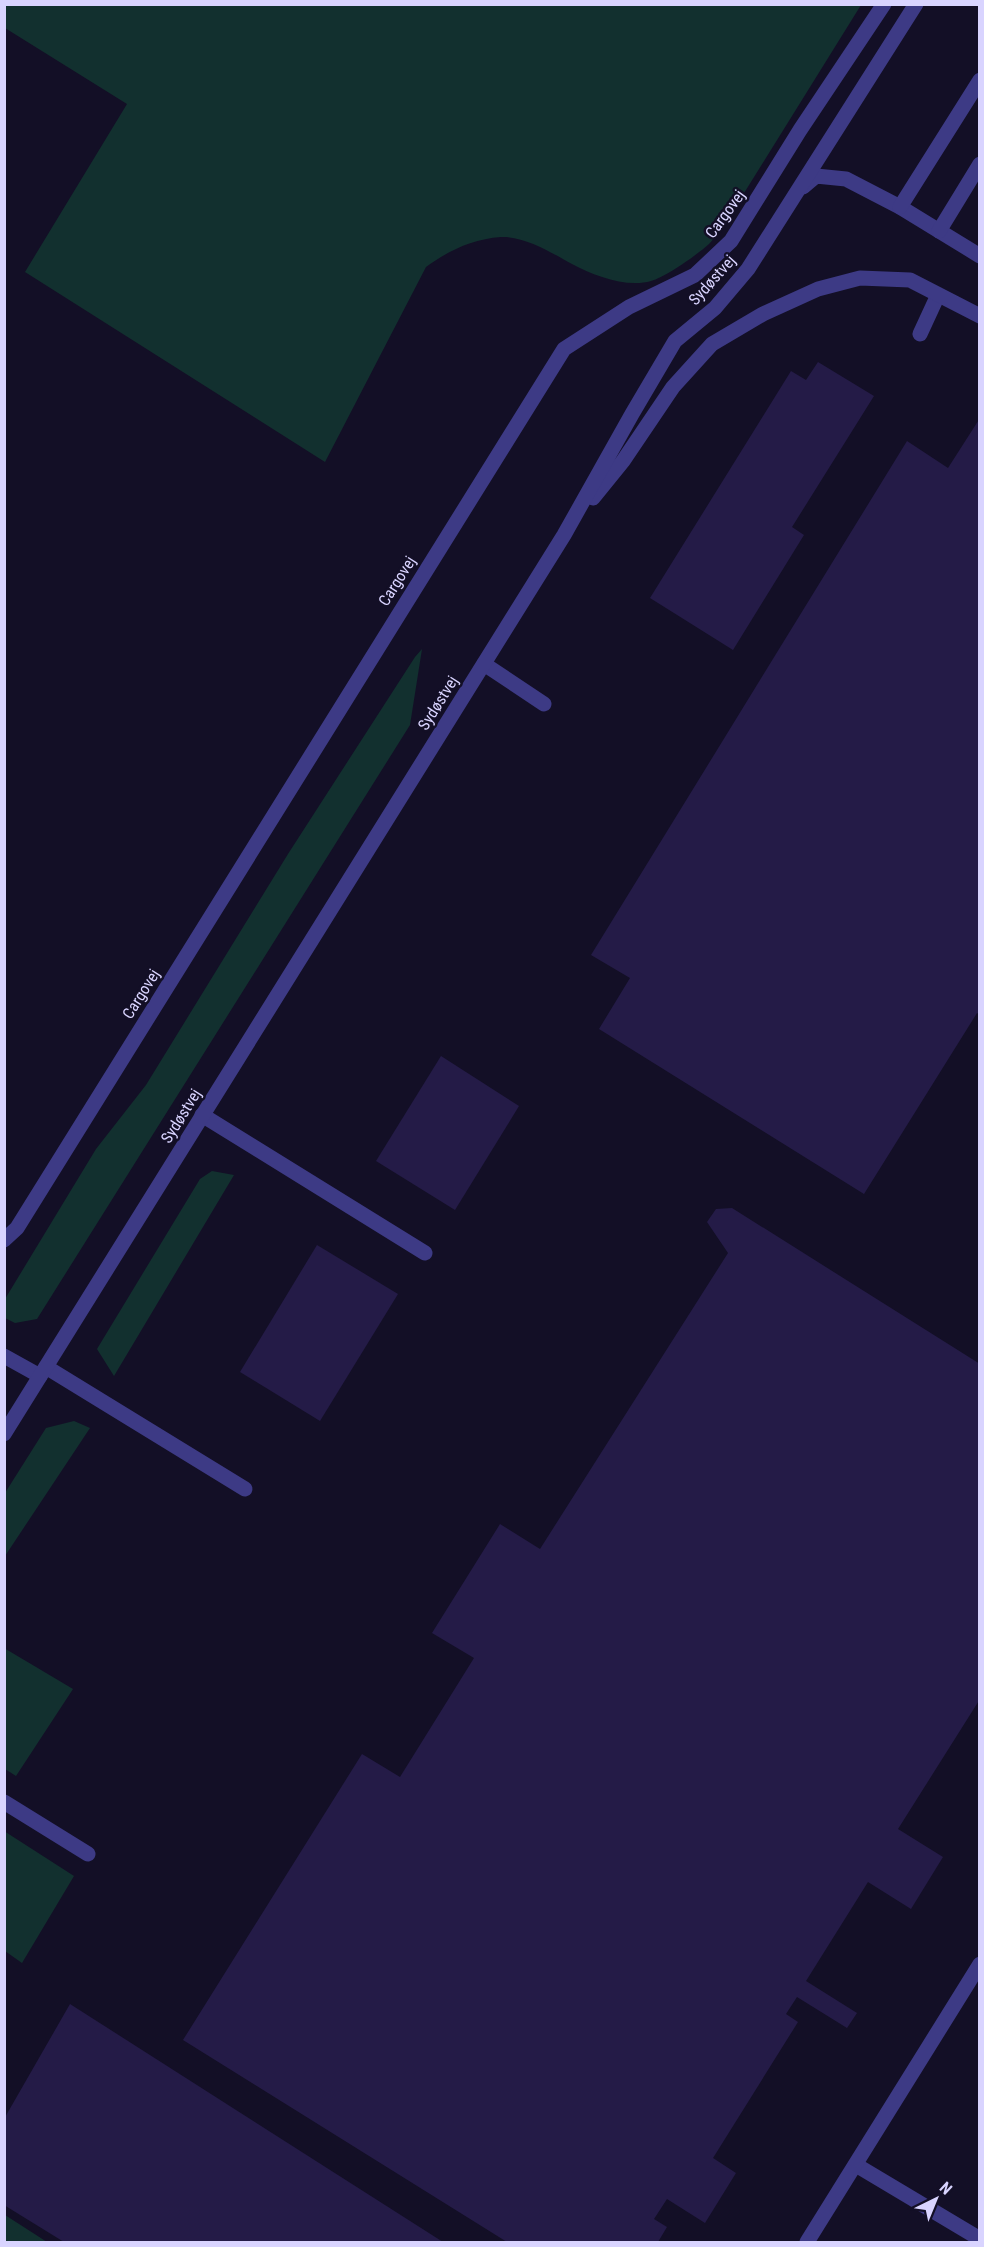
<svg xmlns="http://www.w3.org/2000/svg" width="984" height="2247" font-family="'Roboto Condensed',sans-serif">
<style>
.green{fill:#12302f}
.building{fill:#241b47}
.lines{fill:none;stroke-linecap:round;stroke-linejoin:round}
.minor{stroke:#3d3a85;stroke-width:15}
.labels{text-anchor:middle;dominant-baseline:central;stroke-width:5;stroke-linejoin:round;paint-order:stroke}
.street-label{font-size:16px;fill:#d9d4ff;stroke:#130f26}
</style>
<rect width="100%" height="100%" fill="#130f26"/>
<g class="green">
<path d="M 4,5 L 5,4 L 861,5 L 731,214 C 724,224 717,236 709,244 C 698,254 666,277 651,281 C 627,288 594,276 572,264 C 552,253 525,236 501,237 C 472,239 448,251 426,267 L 325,462 L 25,272 L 127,104 L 5,28 Z"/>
<path d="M 422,649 L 410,725 L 37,1319 L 15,1323 L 5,1318 L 5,1299 L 96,1149 L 146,1085 L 288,854 L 415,657 Z"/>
<path d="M 212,1171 L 234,1175 L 114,1376 L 97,1349 L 200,1179 Z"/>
<path d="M 74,1421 L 90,1428 L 5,1556 L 5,1493 L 46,1428 Z"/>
<path d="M 4,1648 L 73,1689 L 16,1776 L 5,1769 Z"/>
<path d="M 4,1831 L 74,1876 L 22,1963 L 5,1951 Z"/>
<path d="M 5,2215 L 47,2242 L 5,2242 Z"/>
</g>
<g class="building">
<path d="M 818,362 L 874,396 L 792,527 L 804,535 L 733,650 L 650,598 L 791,371 L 806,380 Z"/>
<path d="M 980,418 L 980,1015 L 977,1013 L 864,1194 L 599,1029 L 630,978 L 591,955 L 907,441 L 948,468 Z"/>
<path d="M 441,1056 L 519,1106 L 455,1210 L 376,1161 Z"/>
<path d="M 732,1208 L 980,1364 L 980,1699 L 898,1829 L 943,1857 L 911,1909 L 868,1882 L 806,1981 L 857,2013 L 847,2028 L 797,1997 L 786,2014 L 798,2022 L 713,2158 L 736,2173 L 705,2223 L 667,2199 L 654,2219 L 667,2227 L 658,2242 L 507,2242 L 183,2040 L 362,1754 L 400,1777 L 474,1658 L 432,1633 L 500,1524 L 540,1549 L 728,1253 L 707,1222 L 716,1209 Z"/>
<path d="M 317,1245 L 398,1294 L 320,1421 L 240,1372 Z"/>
<path d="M 70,2004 L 443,2242 L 64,2242 L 4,2205 L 4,2119 Z"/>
</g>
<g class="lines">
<g class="minor">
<path d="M 803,187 L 816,176 L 846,179 L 900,207 L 980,256"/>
<path d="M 900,207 L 980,80"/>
<path d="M 939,231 L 980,164"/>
<path d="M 920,334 L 938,295"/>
<path d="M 593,498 L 623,461 L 673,387 L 712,344 L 763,314 L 818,289 L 860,278 L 910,280 L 980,316"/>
<path d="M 484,664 L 544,704"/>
<path d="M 202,1115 L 425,1253"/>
<path d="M 4,1240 L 17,1228 L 564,349 L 629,307 L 695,275 L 731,241 L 800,130 L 884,4"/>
<path d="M 4,1356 L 40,1376"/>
<path d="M 46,1367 L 245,1489"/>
<path d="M 4,1434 L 564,535 L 632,414 L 675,341 L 715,308 L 748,269 L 916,4"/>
<path d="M 4,1802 L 88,1854"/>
<path d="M 856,2165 L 980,2239"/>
<path d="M 807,2242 L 980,1964"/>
</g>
</g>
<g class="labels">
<g class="street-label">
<text transform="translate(725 214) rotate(-54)">Cargovej</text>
<text transform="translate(712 280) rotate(-48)">Sydøstvej</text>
<text transform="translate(397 581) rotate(-58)">Cargovej</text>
<text transform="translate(438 703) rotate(-58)">Sydøstvej</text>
<text transform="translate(141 994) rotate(-58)">Cargovej</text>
<text transform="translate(181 1116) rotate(-58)">Sydøstvej</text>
</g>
</g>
<rect width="984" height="2247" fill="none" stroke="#d9d4ff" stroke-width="12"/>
<g transform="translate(936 2199) rotate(43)" stroke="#130f26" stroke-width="4.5" paint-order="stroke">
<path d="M0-4.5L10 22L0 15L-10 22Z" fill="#d9d4ff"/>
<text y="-9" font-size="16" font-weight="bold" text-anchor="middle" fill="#d9d4ff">N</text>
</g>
</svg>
